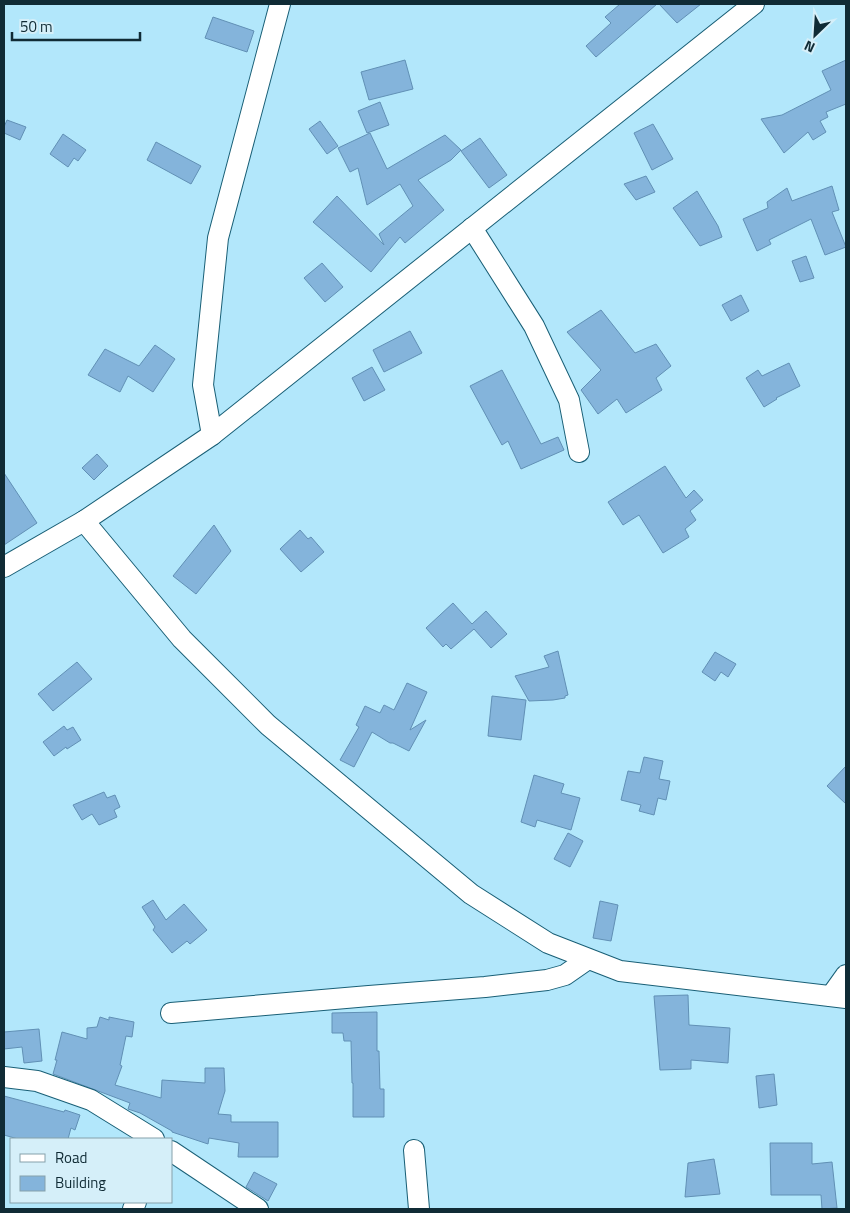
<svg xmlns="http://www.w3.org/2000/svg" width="850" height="1213" font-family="'Titillium Web',sans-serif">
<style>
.building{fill:#84b4db;stroke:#6190b5}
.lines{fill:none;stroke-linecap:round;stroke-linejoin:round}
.street-casing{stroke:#195f76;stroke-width:22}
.street{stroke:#fff;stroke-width:20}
</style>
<rect width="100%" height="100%" fill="#b2e7fb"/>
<g class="building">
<path d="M 620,4 L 657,4 L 596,57 L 586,46 L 611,23 L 605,17 Z"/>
<path d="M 659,4 L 701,4 L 677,23 Z"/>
<path d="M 213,17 L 254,31 L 247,52 L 205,38 Z"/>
<path d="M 405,60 L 413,89 L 369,100 L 361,72 Z"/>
<path d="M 846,60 L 846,104 L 826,112 L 828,117 L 820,121 L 826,132 L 813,140 L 808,132 L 784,153 L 761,119 L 782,115 L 831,90 L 822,71 Z"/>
<path d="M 380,102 L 389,125 L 367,133 L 358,111 Z"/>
<path d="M 7,120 L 26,127 L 20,140 L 4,133 L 4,127 Z"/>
<path d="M 320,121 L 338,146 L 327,154 L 309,129 Z"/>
<path d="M 653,124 L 673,159 L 652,170 L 634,133 Z"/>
<path d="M 370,133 L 387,169 L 445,135 L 461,150 L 451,160 L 418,180 L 444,210 L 405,243 L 400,237 L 371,272 L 313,222 L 337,196 L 384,245 L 379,234 L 413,206 L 400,184 L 367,205 L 358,168 L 350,172 L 338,148 Z"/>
<path d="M 63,134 L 86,150 L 78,161 L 74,158 L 68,167 L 50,154 Z"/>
<path d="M 480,138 L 507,175 L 489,188 L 461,151 Z"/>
<path d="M 156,142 L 201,166 L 191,184 L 147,160 Z"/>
<path d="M 646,176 L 655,192 L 636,200 L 624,184 Z"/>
<path d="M 832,186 L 839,210 L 832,212 L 846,247 L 825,255 L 811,219 L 769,240 L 771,244 L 757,251 L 743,219 L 768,208 L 767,202 L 787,188 L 792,201 Z"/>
<path d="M 697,191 L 718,226 L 722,237 L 700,246 L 673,208 Z"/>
<path d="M 806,256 L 814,278 L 800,282 L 792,261 Z"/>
<path d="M 322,263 L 343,287 L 325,302 L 304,278 Z"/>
<path d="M 741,295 L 749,311 L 731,321 L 722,305 Z"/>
<path d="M 601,310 L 635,353 L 656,344 L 671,366 L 656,378 L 662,390 L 626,413 L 617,399 L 598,414 L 581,390 L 601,370 L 567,332 Z"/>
<path d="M 410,331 L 422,353 L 384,372 L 373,350 Z"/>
<path d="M 155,345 L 175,359 L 153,392 L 128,376 L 120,392 L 88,375 L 105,349 L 139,366 Z"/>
<path d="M 789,363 L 800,386 L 776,398 L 777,399 L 764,407 L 746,378 L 758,370 L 762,376 Z"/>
<path d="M 372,367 L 385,390 L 364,401 L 352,378 Z"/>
<path d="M 502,370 L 541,444 L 558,437 L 564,450 L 521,469 L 508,441 L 502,445 L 470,386 Z"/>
<path d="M 97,454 L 108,466 L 94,480 L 82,468 Z"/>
<path d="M 665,466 L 686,498 L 694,490 L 703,500 L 690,511 L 696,520 L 685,529 L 689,537 L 663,553 L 639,515 L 623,525 L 608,502 Z"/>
<path d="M 4,473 L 37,523 L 4,545 Z"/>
<path d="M 214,525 L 231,551 L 196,594 L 173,576 Z"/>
<path d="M 300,530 L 308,539 L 311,537 L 324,552 L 301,572 L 280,549 Z"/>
<path d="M 453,603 L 472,624 L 486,611 L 507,634 L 491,648 L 474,629 L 451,649 L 446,644 L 443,647 L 426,628 Z"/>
<path d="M 558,651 L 568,695 L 565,696 L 565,698 L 553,700 L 529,701 L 515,676 L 549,667 L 544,656 Z"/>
<path d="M 715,652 L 736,664 L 728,677 L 721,672 L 715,681 L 702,672 Z"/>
<path d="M 77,662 L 92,679 L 53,711 L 38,694 Z"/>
<path d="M 407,683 L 427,692 L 410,730 L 426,720 L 409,751 L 393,743 L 390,743 L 372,732 L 354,767 L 340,760 L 359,727 L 356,725 L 365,706 L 380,713 L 384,705 L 394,710 Z"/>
<path d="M 492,696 L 526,700 L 521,740 L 488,736 Z"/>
<path d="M 64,726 L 67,730 L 73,727 L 81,740 L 67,749 L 66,747 L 54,756 L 43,742 Z"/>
<path d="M 644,757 L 663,761 L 659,779 L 670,781 L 666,800 L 658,798 L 654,815 L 639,811 L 641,805 L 621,800 L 628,771 L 640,773 Z"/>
<path d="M 846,766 L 846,804 L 827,786 Z"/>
<path d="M 534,775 L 564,784 L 561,793 L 580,798 L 571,830 L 537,820 L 535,827 L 521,822 Z"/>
<path d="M 104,792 L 107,798 L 115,795 L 120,807 L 114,810 L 117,817 L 99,825 L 92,814 L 82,820 L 73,805 Z"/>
<path d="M 568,833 L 583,841 L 570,867 L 554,859 Z"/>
<path d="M 153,900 L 166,920 L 184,904 L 207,930 L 190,944 L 187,941 L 172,953 L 153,930 L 155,927 L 142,907 Z"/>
<path d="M 600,901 L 618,905 L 611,941 L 593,938 Z"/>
<path d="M 688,995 L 689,1025 L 730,1028 L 728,1063 L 691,1060 L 691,1069 L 660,1070 L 654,996 Z"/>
<path d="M 377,1012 L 377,1051 L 379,1051 L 380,1089 L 384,1089 L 384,1117 L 353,1117 L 353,1083 L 352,1083 L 351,1041 L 344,1041 L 343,1033 L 332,1033 L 332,1013 Z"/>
<path d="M 100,1017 L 109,1020 L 109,1017 L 134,1022 L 132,1037 L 126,1036 L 120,1065 L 122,1066 L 115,1085 L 161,1098 L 162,1080 L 205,1083 L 205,1068 L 224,1068 L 225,1091 L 218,1114 L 231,1115 L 231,1122 L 278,1122 L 278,1157 L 238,1157 L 239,1143 L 209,1138 L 208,1144 L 172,1132 L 172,1131 L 140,1113 L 128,1109 L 130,1103 L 53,1074 L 57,1060 L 55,1060 L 62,1032 L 87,1039 L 87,1028 L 97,1027 Z"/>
<path d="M 39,1029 L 42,1061 L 24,1063 L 22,1047 L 4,1049 L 4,1032 Z"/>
<path d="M 774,1074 L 777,1105 L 759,1108 L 756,1076 Z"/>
<path d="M 4,1096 L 64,1112 L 65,1110 L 80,1115 L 75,1130 L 71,1128 L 68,1139 L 18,1139 L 4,1135 Z"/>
<path d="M 770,1143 L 812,1143 L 812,1164 L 832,1162 L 837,1208 L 822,1209 L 821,1195 L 771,1195 Z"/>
<path d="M 714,1159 L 720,1194 L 685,1197 L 688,1163 Z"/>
<path d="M 254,1172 L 277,1184 L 268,1201 L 246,1187 Z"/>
</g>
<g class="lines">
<defs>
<g id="street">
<path d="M 472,228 L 534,326 L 569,400 L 579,452"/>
<path d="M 212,435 L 203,385 L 218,238 L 280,4"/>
<path d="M 84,521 L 182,639 L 268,725 L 471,894 L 548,943 L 620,971 L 846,998"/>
<path d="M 4,567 L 84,521 L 212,435 L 754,4"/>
<path d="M 831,996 L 846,975"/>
<path d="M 171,1013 L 369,996 L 485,987 L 547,980 L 565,975 L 588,959"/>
<path d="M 4,1077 L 37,1081 L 91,1100 L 154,1139"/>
<path d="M 414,1150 L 419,1209"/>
<path d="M 171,1151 L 258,1209"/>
<path d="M 133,1209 L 136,1202"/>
</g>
</defs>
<use href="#street" class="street-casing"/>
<use href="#street" class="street"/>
</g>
<rect width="850" height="1213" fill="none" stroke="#102b35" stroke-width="10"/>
<rect x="10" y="1138" width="162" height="65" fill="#d5eff9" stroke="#86a1ab"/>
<rect x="20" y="1154" width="25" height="8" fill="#ffffff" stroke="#86a1ab"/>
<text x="55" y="1163" font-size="15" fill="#102b35">Road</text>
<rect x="20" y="1176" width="25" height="15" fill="#84b4db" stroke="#86a1ab"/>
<text x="55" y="1188" font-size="15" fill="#102b35">Building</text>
<g transform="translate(815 35) rotate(205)" stroke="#d5eff9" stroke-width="4" paint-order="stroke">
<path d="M0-4L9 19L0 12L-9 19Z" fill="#102b35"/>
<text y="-8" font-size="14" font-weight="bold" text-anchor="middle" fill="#102b35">N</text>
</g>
<path d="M12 32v8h128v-8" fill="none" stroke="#102b35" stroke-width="2.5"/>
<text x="20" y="32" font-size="15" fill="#102b35" stroke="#d5eff9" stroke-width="4" paint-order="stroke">50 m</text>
</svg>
